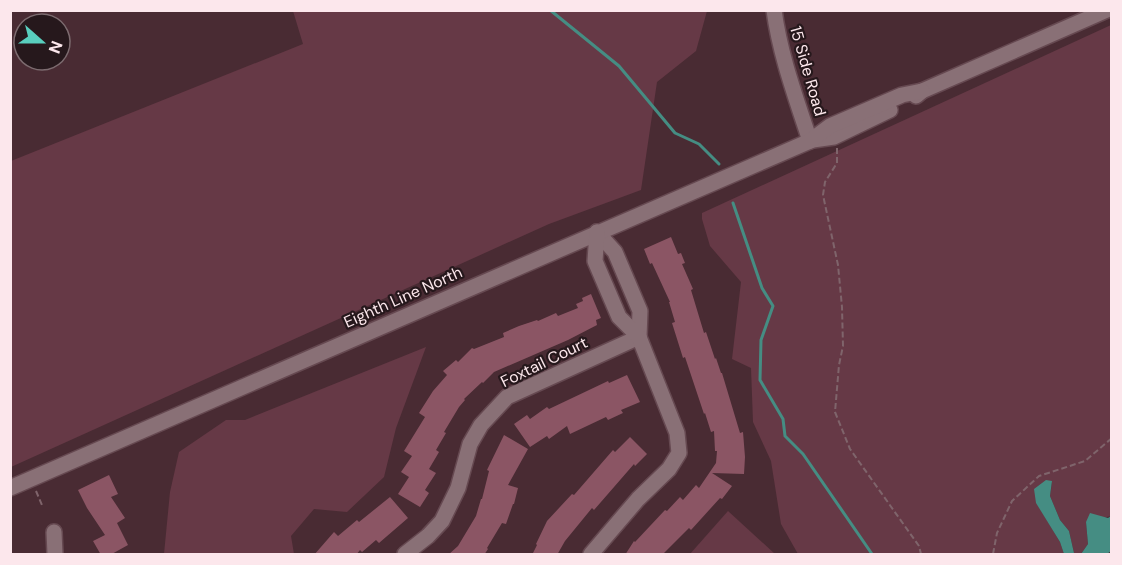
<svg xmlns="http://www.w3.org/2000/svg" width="1122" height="565" font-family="'DM Sans',sans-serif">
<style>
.green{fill:#663946}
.water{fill:#458d83}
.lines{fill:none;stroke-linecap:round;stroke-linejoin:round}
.stream{stroke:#458d83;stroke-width:3}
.building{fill:#8b5564}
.minor-casing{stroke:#664951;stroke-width:18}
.path{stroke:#7f646b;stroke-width:2;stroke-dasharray:6 3;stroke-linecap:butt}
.minor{stroke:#897076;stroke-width:15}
.labels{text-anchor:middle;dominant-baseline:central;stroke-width:4.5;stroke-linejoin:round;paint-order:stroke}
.street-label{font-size:16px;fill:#fce7ec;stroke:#26181c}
</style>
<rect width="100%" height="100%" fill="#492b33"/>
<g class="green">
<path d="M 293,11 L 707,11 L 696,51 L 657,82 L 641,190 L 549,224 L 11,467 L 11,161 L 303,44 Z"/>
<path d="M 1111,25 L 1111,516 L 1086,522 L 1088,544 L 1081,554 L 1074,553 L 1069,531 L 1060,520 L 1050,496 L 1052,482 L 1036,502 L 1060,542 L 1064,554 L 798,554 L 781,524 L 771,461 L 753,422 L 751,368 L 732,359 L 741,282 L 710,246 L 702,219 L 702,213 Z"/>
<path d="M 426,347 L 396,428 L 384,477 L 347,512 L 314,509 L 291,536 L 294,554 L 164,554 L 170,492 L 179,452 L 226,420 L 245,420 Z"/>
<path d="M 728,511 L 775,554 L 690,554 Z"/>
</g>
<g class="water">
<path d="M 1046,480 L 1052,481 L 1050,496 L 1060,520 L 1069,531 L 1074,553 L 1079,554 L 1064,554 L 1060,542 L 1036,503 L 1034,489 Z"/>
<path d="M 1090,513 L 1108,518 L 1111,516 L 1111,551 L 1107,554 L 1081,554 L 1088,544 L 1086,522 Z"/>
</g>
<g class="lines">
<g class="stream">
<path d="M 550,10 L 619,66 L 675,133 L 699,144 L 719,164"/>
<path d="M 733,203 L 762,288 L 773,306 L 761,340 L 760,380 L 783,419 L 785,436 L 803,454 L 872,554"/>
</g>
</g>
<g class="building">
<path d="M 671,237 L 678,254 L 681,253 L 685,263 L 682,264 L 693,289 L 691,290 L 704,333 L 706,332 L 715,359 L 716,358 L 721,373 L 722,373 L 740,433 L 743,432 L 745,457 L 744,474 L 712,473 L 732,486 L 722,499 L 720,498 L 691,530 L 689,528 L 662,555 L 625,555 L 634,541 L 635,542 L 665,510 L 667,511 L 680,497 L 683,500 L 696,485 L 699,488 L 716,463 L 717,451 L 715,451 L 714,431 L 711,432 L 705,413 L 704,414 L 685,357 L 683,358 L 672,323 L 675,322 L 669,302 L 670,302 L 652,263 L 650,264 L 644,249 Z"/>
<path d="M 591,294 L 601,318 L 596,320 L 597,325 L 568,340 L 494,372 L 483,383 L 482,382 L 464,399 L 465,400 L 459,407 L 444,432 L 446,433 L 436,450 L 439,452 L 429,469 L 436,473 L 425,490 L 429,493 L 420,507 L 398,494 L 409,477 L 401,472 L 412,456 L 404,451 L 425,417 L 419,413 L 433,391 L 447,375 L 443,371 L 456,360 L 458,362 L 472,348 L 474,349 L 504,337 L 503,333 L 519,326 L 537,320 L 538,321 L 556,313 L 558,316 L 578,308 L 576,304 L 583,301 L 582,298 Z"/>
<path d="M 627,375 L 640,402 L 621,410 L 623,413 L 608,420 L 606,417 L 570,434 L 567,426 L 549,439 L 547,436 L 530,447 L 514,424 L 527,415 L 530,419 L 547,407 L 549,409 L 608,381 L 609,383 Z"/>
<path d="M 504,435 L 528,449 L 508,485 L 518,488 L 514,504 L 513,504 L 506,524 L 502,523 L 487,548 L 488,549 L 484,555 L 448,555 L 458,546 L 476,516 L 481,499 L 482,499 L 489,471 L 487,470 Z"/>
<path d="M 630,437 L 647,454 L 635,466 L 634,464 L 594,510 L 592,508 L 565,541 L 557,555 L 532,555 L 537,545 L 536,544 L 547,521 L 572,494 L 574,495 L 613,450 L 615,452 Z"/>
<path d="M 109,475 L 118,494 L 111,497 L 125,518 L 117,523 L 128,545 L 110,555 L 101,555 L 93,541 L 105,535 L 87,508 L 78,490 Z"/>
<path d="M 390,497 L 408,518 L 379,543 L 376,540 L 362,552 L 360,550 L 356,555 L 314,555 L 334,532 L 338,536 L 357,520 L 359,522 Z"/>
</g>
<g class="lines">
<defs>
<g id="minor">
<path d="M 774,10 C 780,55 796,98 810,141"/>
<path d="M 916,96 L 922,91 L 1107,10"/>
<path d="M 813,140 L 834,137 L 890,110"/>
<path d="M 597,232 L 615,252 L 640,311 L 639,337"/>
<path d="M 10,488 L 810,141 L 830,126 L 902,95 L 922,91"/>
<path d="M 54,532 L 55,554"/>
<path d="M 405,554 L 428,536 L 442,521 L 458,488 L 470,444 L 481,425 L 507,397 L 639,337"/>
<path d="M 591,554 L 638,499 L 669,469 L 679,453 L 677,433 L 639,337 L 619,317 L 595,261 L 597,232"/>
</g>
</defs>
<use href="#minor" class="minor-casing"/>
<g class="path">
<path d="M 837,148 L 837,163 L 825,182 L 823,195 L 838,265 L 842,307 L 843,346 L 839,365 L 835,412 L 850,449 L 919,546 L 921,554"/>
<path d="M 36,491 L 42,505"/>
<path d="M 993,554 L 997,533 L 1012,501 L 1039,476 L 1085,461 L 1112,438"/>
</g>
<use href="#minor" class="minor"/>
</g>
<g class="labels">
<g class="street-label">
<text transform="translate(808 71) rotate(74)">15 Side Road</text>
<text transform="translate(403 297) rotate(-24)">Eighth Line North</text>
<text transform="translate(544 362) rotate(-26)">Foxtail Court</text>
</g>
</g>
<rect width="1122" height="565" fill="none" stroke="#fce7ec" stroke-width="24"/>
<g transform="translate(42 42) rotate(111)"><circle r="28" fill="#26181c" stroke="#7c6b6f" stroke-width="1.5"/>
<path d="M0-4.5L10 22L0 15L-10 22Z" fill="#59cebe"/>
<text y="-9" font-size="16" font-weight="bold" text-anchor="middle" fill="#fce7ec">N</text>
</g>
</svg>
